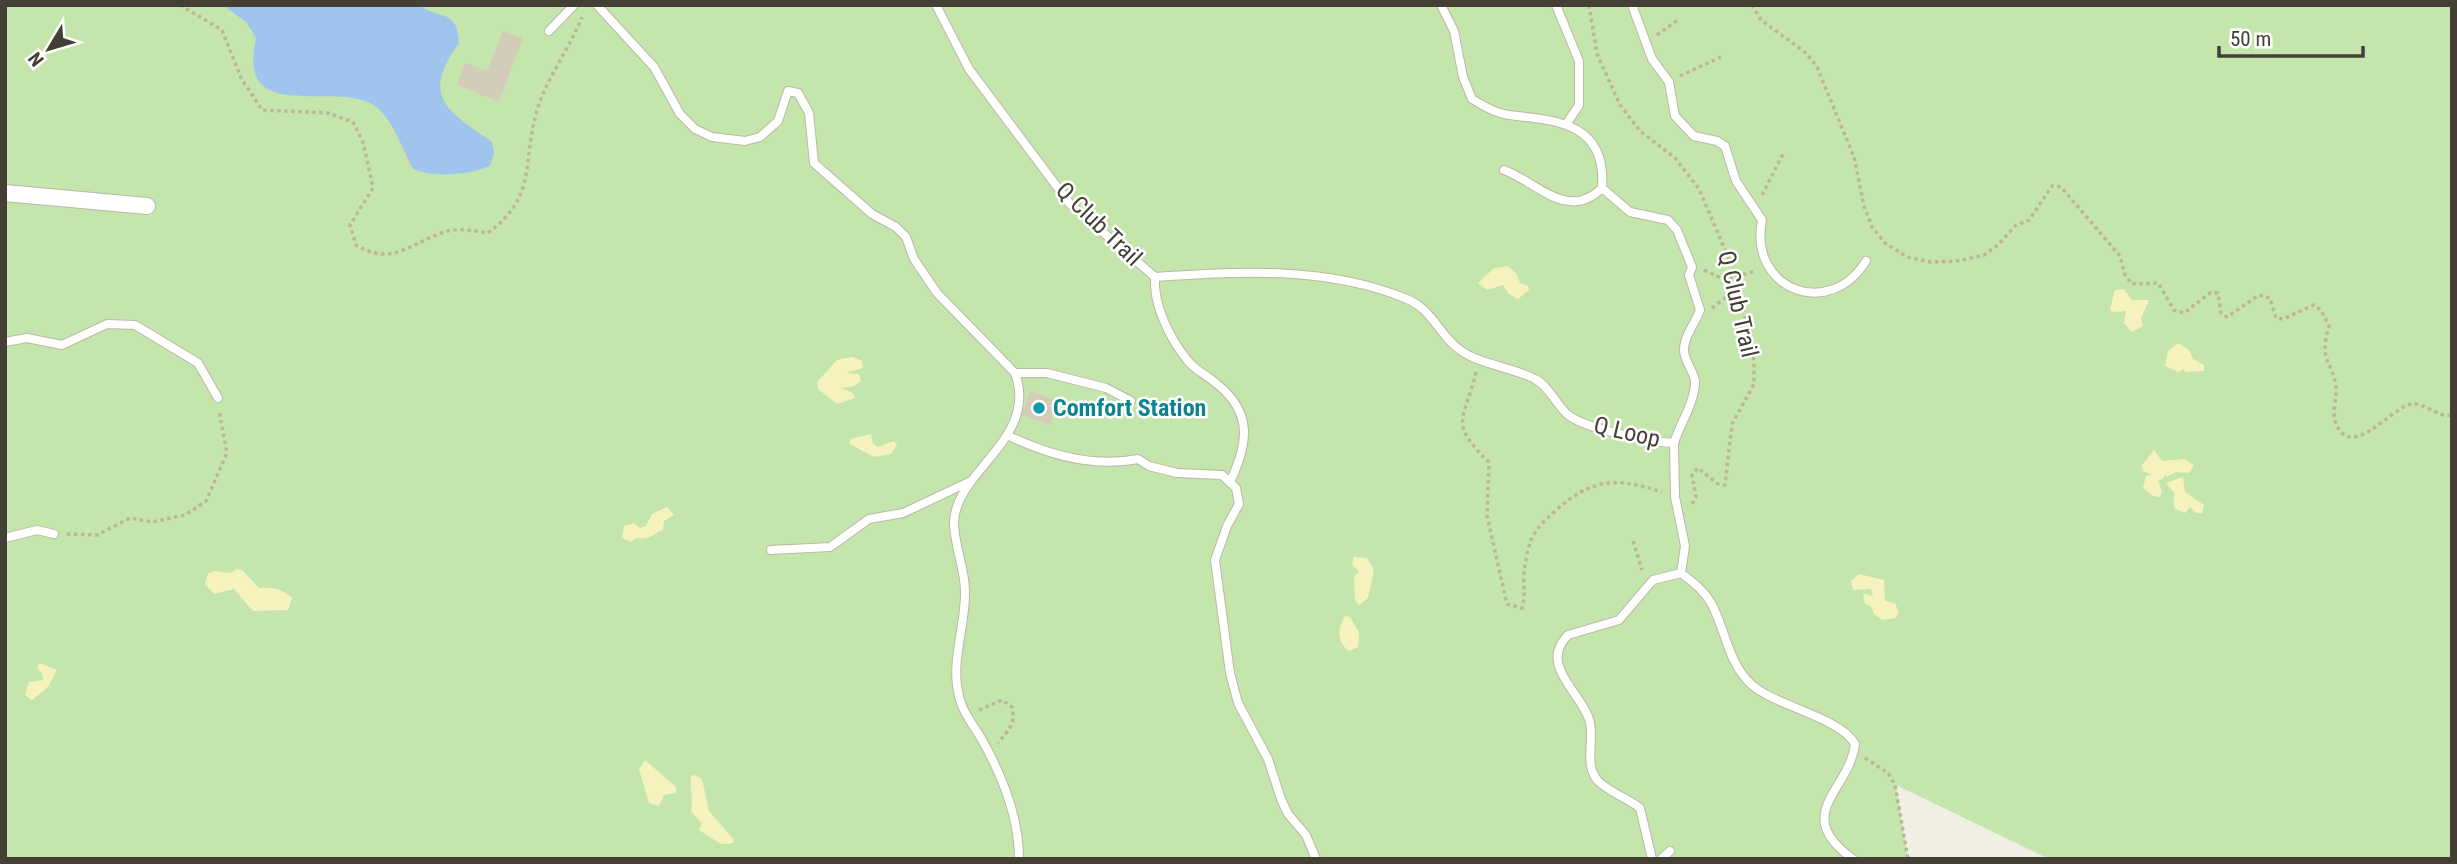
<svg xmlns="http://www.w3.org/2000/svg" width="2457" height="864" font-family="'Roboto Condensed',sans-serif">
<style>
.green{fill:#c4e6ac}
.sand{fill:#f6f2be}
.water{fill:#9fc4ee}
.building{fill:#d3ccb9}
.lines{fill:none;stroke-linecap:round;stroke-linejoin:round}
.service-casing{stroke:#bcb8a6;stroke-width:10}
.minor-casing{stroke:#bcb8a6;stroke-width:18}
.path{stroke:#beb598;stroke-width:3.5;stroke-dasharray:3.5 3.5;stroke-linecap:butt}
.service{stroke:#fff;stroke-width:8}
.minor{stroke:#fff;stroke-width:16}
.culture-dot{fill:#0f9aa8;stroke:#fff;stroke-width:2.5}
.labels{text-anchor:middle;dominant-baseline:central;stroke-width:5;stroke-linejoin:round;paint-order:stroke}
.street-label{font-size:24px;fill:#433f34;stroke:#fff}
.culture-label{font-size:24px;font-weight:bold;fill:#0d838f;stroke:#fff;text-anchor:start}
</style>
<rect width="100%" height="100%" fill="#f1efe3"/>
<path class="green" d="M 5,5 L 2452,5 L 2452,859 L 2049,859 L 1896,785 L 1908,859 L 5,859 Z"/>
<g class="sand">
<path d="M 1507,266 L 1516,273 L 1520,283 L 1528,286 L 1529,290 L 1518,299 L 1509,294 L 1503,285 L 1487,290 L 1478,283 L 1493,269 Z"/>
<path d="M 2124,289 L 2132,300 L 2149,300 L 2141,318 L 2143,326 L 2132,332 L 2124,323 L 2126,311 L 2112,312 L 2110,309 L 2115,290 Z"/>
<path d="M 2178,343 L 2189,350 L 2193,359 L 2204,365 L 2204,371 L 2186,372 L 2183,369 L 2179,372 L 2165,366 L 2168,351 Z"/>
<path d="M 852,357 L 862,361 L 863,368 L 846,373 L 859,374 L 861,381 L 852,387 L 841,388 L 853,393 L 855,398 L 837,404 L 818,389 L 817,382 L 837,360 Z"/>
<path d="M 871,434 L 873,444 L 878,447 L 894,441 L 897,445 L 891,454 L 874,457 L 850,444 L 850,439 Z"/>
<path d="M 2154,450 L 2162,461 L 2184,459 L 2194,465 L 2189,473 L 2176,472 L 2166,477 L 2164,474 L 2164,478 L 2158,481 L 2162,491 L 2160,497 L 2153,496 L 2143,488 L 2146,476 L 2152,475 L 2143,471 L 2142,465 Z"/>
<path d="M 2183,477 L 2185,492 L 2204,505 L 2202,513 L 2196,513 L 2190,507 L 2185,513 L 2174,508 L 2174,493 L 2166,483 Z"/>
<path d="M 667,507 L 674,515 L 664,521 L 663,530 C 651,535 650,540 636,538 L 631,542 L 622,538 L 624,526 L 634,523 L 640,528 L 646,526 L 652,514 Z"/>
<path d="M 1354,557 L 1367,558 L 1374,570 L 1368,598 L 1359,605 L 1355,600 L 1354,576 L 1359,572 L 1352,564 Z"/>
<path d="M 236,569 L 242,570 L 259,588 C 273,587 281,588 292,598 L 288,610 L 253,611 L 234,589 L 214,594 L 205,584 L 208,574 L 214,571 L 231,573 Z"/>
<path d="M 1859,574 L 1884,580 L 1885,601 L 1895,603 L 1899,613 L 1895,618 L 1882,620 L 1874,614 L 1871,606 L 1865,604 L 1863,593 L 1873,596 L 1871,589 L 1853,590 L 1851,581 Z"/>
<path d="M 1345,616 L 1350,617 L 1359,632 L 1358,647 L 1349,651 C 1336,642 1338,627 1345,616 Z"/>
<path d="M 39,663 L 57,670 L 48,687 L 32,700 L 25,695 L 29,682 L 43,680 L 42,673 L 37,668 Z"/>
<path d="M 645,760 L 676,787 L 676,793 L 664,795 L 659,806 L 649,803 L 639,769 Z"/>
<path d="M 694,775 L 702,779 L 709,811 L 734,840 L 733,843 L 721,844 L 699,830 L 702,824 L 691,811 C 694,798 689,788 691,776 Z"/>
</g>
<path class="water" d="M 223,5 L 419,5 C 439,20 458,8 459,43 C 420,97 447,111 492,142 L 494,153 L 490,166 C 468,175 435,178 413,169 C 402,149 392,114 370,103 C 328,82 236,125 256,38 L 246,22 Z"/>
<g class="building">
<path d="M 503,31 L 523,38 L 499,102 L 457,85 L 465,63 L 487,71 Z"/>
<path d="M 1030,391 L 1057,401 L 1050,425 L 1021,415 Z"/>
</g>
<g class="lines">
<defs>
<g id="service">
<path d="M 597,5 L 654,67 L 680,114 L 695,129 L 712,137 L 745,141 L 760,137 L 778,121 L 788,91 L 798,93 L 809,113 L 814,163 L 872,214 L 896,227 L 906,237 L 914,259 L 937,293 L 1015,373 C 1039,439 956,470 954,522 C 954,546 965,568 965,591 C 966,625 950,662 959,696 C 962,711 973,725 981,738 C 1002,775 1019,816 1019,859"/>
<path d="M 936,5 L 969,69 L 1070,204 L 1155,277 C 1238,271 1328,266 1407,299 C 1433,310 1439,335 1460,350 C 1481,365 1512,367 1535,379 C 1548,385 1556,404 1567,414 C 1584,429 1651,442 1674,443 C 1680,423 1695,403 1695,381 C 1694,373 1687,364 1685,356 C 1680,340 1695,325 1700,310 L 1689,275 L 1692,267 L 1677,230 L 1668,220 L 1630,212 L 1602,188"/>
<path d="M 1441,5 L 1454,31 L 1463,77 L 1472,99 C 1483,106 1495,113 1508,115 C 1555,120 1607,122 1602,188 C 1568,222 1537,182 1504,170"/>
<path d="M 1556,5 L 1579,61 L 1579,105 L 1567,123"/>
<path d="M 1632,5 L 1652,59 L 1669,82 L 1675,116 L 1694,136 L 1717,141 L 1725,146 L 1736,181 L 1762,220 C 1748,289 1829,321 1866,261"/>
<path d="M 549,31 L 574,5"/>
<path d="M 1155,277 C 1153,305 1170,339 1188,361 C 1195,370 1208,376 1217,384 C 1253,413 1248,443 1231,480"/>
<path d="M 5,342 L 27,338 L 62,345 L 107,324 L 135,325 L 198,363 L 218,398"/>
<path d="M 1015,373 L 1047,373 L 1106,388 L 1131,401"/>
<path d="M 1007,435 C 1048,455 1093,468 1138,459 L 1149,466 L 1177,473 L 1222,475 L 1236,488 L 1239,504 L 1227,526 L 1215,560 L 1230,673 L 1238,703 L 1268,759 L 1281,799 L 1288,814 L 1306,835 L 1316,859"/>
<path d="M 1674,443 L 1675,497 L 1685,546 L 1681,573 C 1692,582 1704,590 1711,603 C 1726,630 1728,664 1752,685 C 1776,706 1841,718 1855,744 C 1850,790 1790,814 1853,859"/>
<path d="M 5,538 L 37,530 L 54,534"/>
<path d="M 771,550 L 830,547 L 869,519 L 903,513 L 971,481"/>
<path d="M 1652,859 L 1640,808 C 1627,798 1609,792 1598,781 C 1584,765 1594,741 1590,723 C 1584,694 1537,666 1568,635 L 1619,620 L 1653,580 L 1681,573"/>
<path d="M 1661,859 L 1670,851"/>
</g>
<path id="minor" d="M 5,193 L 147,206"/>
</defs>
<use href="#service" class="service-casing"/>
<use href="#minor" class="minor-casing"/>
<g class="path">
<path d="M 180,5 L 222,30 L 241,78 L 262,110 L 328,113 L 353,122 L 363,142 L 373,188 L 350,225 L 356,245 C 392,267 411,243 444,232 C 458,227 474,231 488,233 C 537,196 522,166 536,114 C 544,82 570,48 582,17"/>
<path d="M 1589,5 L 1597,54 L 1620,105 L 1640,131 L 1675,158 L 1699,189 L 1737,278 L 1754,361 L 1754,384 L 1732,424 L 1725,485 L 1718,484 L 1698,468 L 1692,475 L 1696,497 L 1692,504 L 1689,502"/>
<path d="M 1752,5 L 1761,20 L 1806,53 L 1817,67 L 1854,157 L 1864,206 L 1872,227 L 1885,243 L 1907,257 L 1930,262 L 1958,261 L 1984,255 L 1998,245 L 2015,226 L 2029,220 L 2052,186 L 2061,187 L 2120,256 L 2125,275 L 2132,284 L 2158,283 L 2174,310 L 2184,313 L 2210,293 L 2218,293 L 2221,313 L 2227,317 L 2259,295 L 2270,298 L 2276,318 L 2283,319 L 2314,305 L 2321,310 L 2329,326 C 2318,363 2333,360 2336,388 C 2337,398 2332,412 2335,421 C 2350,464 2390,408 2411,404 C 2425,402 2437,418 2452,415"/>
<path d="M 1657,35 L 1679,19"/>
<path d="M 1680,76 L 1721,57"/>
<path d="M 1762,195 L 1784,152"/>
<path d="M 1704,270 L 1725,280 L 1755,271"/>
<path d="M 1712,308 L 1738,288"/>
<path d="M 1476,372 C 1465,420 1447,422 1489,462 L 1487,516 L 1507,604 L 1522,608 C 1526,595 1523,588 1524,576 C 1524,566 1527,553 1530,543 C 1533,532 1544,521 1553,513 C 1590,479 1614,476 1662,492"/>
<path d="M 67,534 L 97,535 L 130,518 L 152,522 L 185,515 L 206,501 L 227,453 L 219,411"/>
<path d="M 1633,541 L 1642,570"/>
<path d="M 979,710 L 1002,700 L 1012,707 C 1016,724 1008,731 998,743"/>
<path d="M 1865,758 L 1888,773 L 1895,785 L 1908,859"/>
</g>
<use href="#service" class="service"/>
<use href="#minor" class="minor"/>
</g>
<circle class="culture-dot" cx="1039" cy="408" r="7"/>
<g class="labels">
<g class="street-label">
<text transform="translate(1099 224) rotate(44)">Q Club Trail</text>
<text transform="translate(1738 304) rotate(77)">Q Club Trail</text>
<text transform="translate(1627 432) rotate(13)">Q Loop</text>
</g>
<g class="culture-label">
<text x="1053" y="408">Comfort Station</text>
</g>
</g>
<rect width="2457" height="864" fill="none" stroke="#433f34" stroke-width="14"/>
<g transform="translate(49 49) rotate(232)" stroke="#ffffff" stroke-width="5" paint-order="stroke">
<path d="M0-5L12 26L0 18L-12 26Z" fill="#433f34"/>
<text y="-10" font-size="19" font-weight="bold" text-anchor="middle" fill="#433f34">N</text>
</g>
<path d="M2219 46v10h144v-10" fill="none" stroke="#433f34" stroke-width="3.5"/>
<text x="2230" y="46" font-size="21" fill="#433f34" stroke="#ffffff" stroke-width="5" paint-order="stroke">50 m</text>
</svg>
